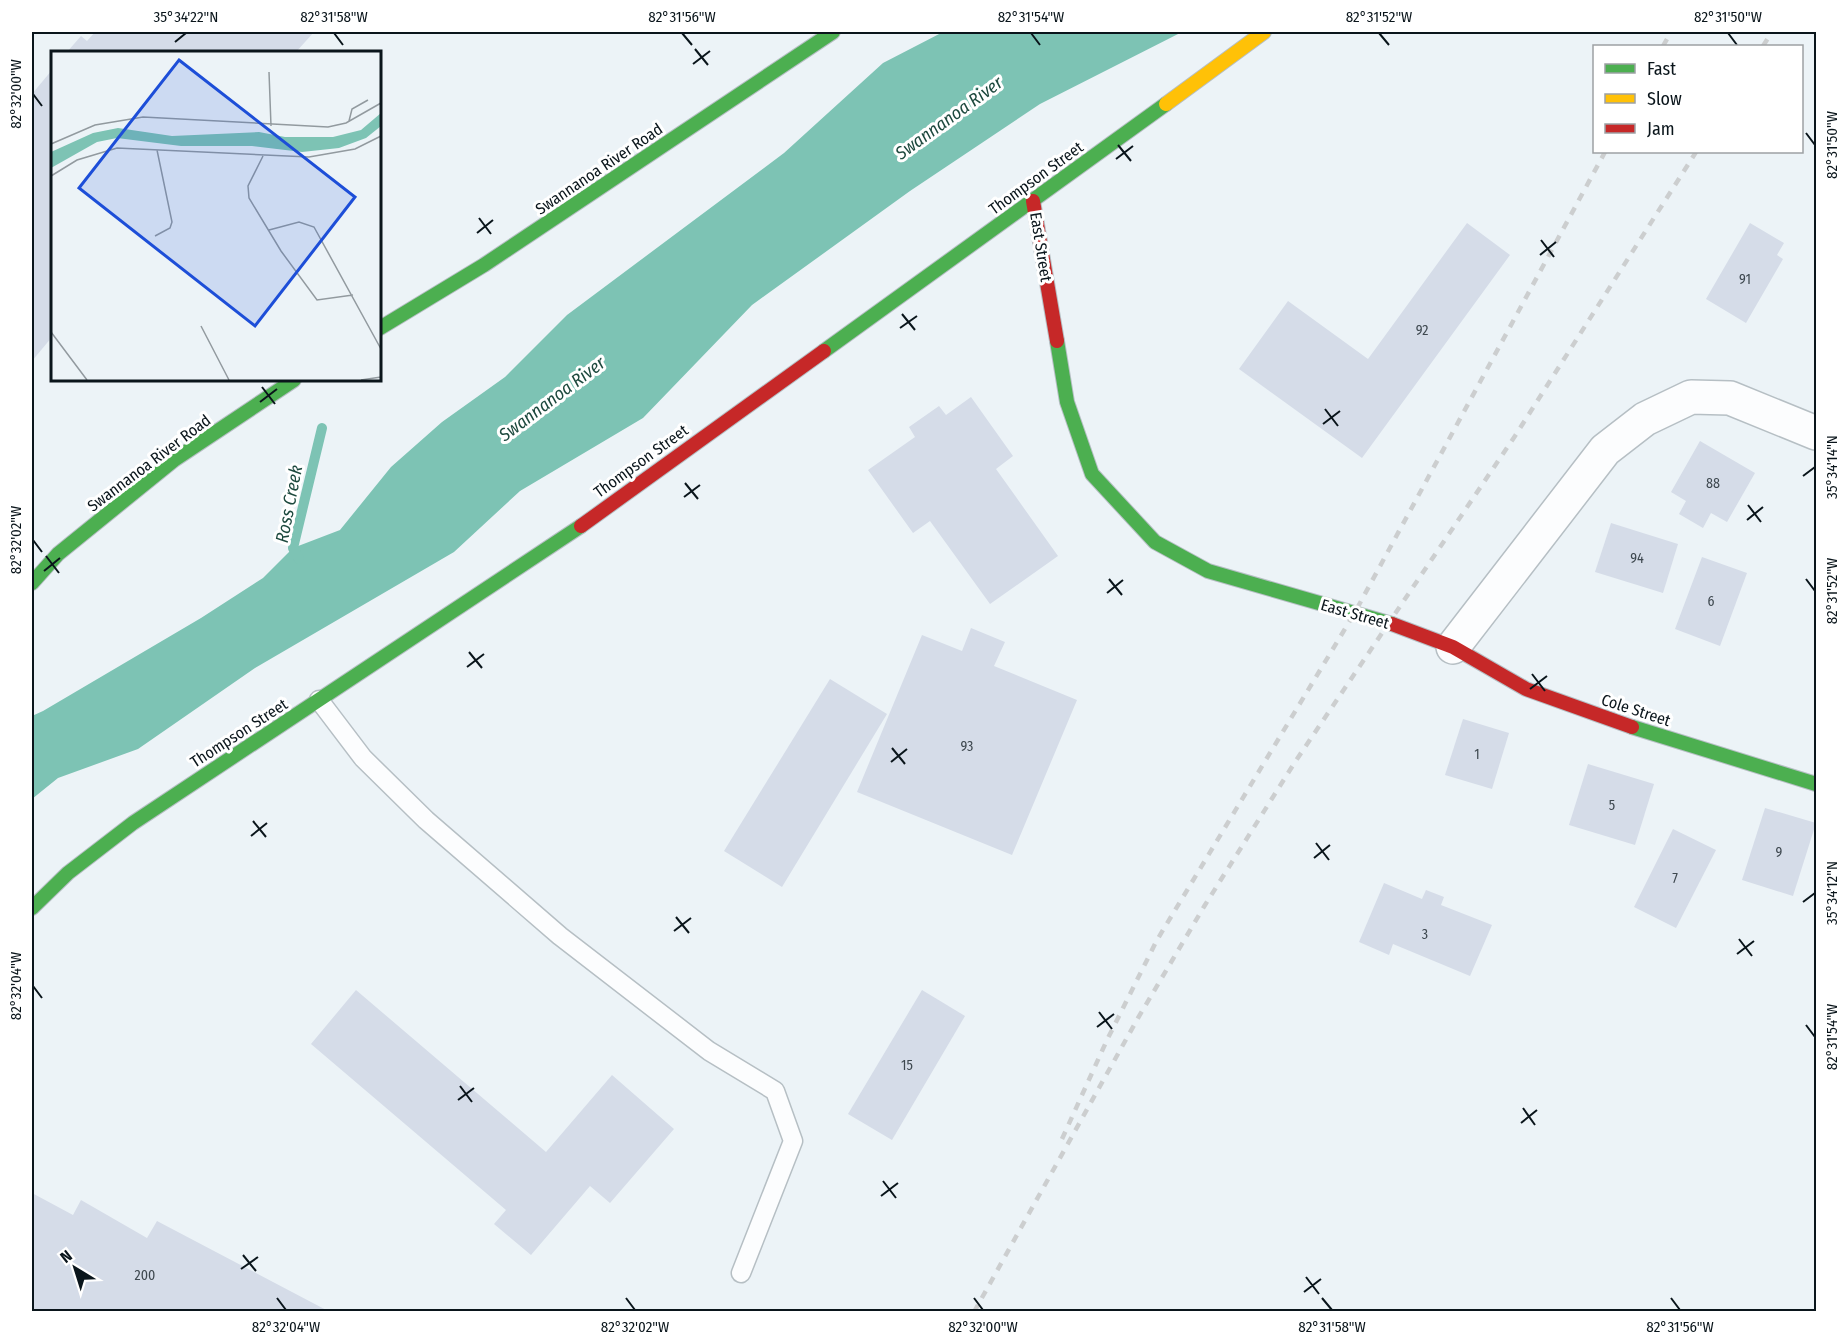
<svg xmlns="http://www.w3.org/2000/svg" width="1848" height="1343" font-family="'Fira Sans Condensed',sans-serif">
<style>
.water{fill:#7dc3b4}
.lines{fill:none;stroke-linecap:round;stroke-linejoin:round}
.stream{stroke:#7dc3b4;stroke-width:10}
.building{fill:#d5dce8}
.lane-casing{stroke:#b6bfc4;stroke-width:21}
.street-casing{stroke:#b6bfc4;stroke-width:36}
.fast-casing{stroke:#b6bfc4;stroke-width:16}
.slow-casing{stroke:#b6bfc4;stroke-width:16}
.jam-casing{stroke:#b6bfc4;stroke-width:16}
.lane{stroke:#fcfdfe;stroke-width:18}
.street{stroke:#fcfdfe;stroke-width:33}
.fast{stroke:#4caf50;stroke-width:14}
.slow{stroke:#ffc107;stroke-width:14}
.jam{stroke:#c62828;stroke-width:14}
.rail{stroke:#cccecf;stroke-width:4.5;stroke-dasharray:8 8;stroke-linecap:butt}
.ticks{fill:none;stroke:#0a151b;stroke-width:2}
.labels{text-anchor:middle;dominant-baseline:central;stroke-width:6;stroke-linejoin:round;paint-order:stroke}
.number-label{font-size:14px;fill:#3e484f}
.street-label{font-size:16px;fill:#0a151b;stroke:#fff}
.water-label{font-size:18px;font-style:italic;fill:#1d493e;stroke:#fff}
.inset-road{fill:none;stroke:#929a9f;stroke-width:1.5}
.view{fill:#1d4ed8;fill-opacity:0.15;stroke:#1d4ed8;stroke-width:3}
.inset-edge{fill:none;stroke:#0a151b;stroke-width:3}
.neatline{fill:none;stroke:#0a151b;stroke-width:2}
.ticks-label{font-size:15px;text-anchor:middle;fill:#0a151b}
</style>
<rect width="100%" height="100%" fill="#ecf3f7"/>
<path class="water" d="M 943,32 L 1182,32 L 1040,104 L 910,191 L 752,305 L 643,418 L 520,491 L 454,552 L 255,668 L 138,749 L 58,778 L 32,799 L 32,716 L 43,711 L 201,618 L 263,578 L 293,548 L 340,530 L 391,467 L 442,422 L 505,377 L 567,315 L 784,153 L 883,63 Z"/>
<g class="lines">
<path class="stream" d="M 299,559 L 293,548 L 322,428"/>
</g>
<g class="building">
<path d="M 95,32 L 314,32 L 296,52 L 67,52 L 81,36 L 87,41 Z"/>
<path d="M 52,70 L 52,337 L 32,361 L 32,94 Z"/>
<path d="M 1467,223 L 1510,255 L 1362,458 L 1239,369 L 1288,301 L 1368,359 Z"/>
<path d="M 1750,223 L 1784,243 L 1777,255 L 1783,259 L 1746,323 L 1706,299 Z"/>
<path d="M 971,397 L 1013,456 L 996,469 L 1058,556 L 990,604 L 930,521 L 913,533 L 868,470 L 915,437 L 909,427 L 939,406 L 946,415 Z"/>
<path d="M 1700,441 L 1755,473 L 1727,522 L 1711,513 L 1703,528 L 1679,514 L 1686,501 L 1671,492 Z"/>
<path d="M 1611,523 L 1678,544 L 1663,593 L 1595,572 Z"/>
<path d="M 1702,557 L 1747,573 L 1720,646 L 1675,629 Z"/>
<path d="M 971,628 L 1005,642 L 994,666 L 1077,700 L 1012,855 L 857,792 L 922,635 L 962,651 Z"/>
<path d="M 830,679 L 887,714 L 782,887 L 724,851 Z"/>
<path d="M 1463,719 L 1509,733 L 1492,789 L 1445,775 Z"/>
<path d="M 1588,764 L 1654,784 L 1635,845 L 1569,825 Z"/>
<path d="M 1765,808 L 1816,823 L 1793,896 L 1742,880 Z"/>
<path d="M 1673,829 L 1716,850 L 1676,928 L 1634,907 Z"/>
<path d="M 1384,883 L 1422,899 L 1426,890 L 1444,897 L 1441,905 L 1492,925 L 1470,976 L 1393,944 L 1389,955 L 1359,942 Z"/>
<path d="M 356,990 L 546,1152 L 612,1075 L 674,1129 L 610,1203 L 590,1186 L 531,1255 L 494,1224 L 506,1210 L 311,1044 Z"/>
<path d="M 922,990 L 965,1016 L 892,1140 L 848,1114 Z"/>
<path d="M 32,1193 L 73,1215 L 81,1200 L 147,1238 L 157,1221 L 330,1312 L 32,1312 Z"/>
</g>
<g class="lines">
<defs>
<path id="lane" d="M 319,700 L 363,758 L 426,820 L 560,936 L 709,1051 L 775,1091 L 793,1141 L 741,1273"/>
<path id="street" d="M 1453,647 L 1605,450 L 1645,419 L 1691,397 L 1730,398 L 1816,433"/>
<g id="fast">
<path d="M 380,328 L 484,265 L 833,32"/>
<path d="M 1057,341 L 1067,402 L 1092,474 L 1155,542 L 1208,571 L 1392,624"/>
<path d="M 824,351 L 1166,104"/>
<path d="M 32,583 L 58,554 L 174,460 L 294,380"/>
<path d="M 1632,727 L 1816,784"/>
<path d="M 32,908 L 68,873 L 133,823 L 581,526"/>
</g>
<path id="slow" d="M 1166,104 L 1264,32"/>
<g id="jam">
<path d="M 1033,201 L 1057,341"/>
<path d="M 581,526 L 824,351"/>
<path d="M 1392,624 L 1453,647 L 1526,689 L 1632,727"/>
</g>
</defs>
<use href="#lane" class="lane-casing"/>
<use href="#street" class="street-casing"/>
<use href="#fast" class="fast-casing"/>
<use href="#slow" class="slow-casing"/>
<use href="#jam" class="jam-casing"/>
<use href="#lane" class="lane"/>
<use href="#street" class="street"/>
<use href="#fast" class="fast"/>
<use href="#slow" class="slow"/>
<use href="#jam" class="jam"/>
<g class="rail">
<path d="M 1663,46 L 1671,32"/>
<path d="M 1763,46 L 1772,32"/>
<path d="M 1062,1139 L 1107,1040 L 1157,940 L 1354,614 L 1605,152"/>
<path d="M 974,1312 L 1138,1018 L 1205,905 L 1295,762 L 1515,436 L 1696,152"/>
</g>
</g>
<path class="ticks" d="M 334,33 L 343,45M 682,33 L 692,45M 1031,33 L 1040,45M 1379,33 L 1389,45M 1728,33 L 1737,45M 175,42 L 186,33M 695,49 L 708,65M 693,64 L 710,51M 33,94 L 42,106M 1806,133 L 1815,145M 1118,145 L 1131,161M 1116,159 L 1133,146M 479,218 L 491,234M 477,233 L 493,220M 1541,240 L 1554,257M 1540,255 L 1556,242M 902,314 L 915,330M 900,328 L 917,316M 262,387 L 275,404M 260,402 L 277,389M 1325,409 L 1338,426M 1323,424 L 1340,411M 1803,476 L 1815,467M 685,483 L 698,499M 684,497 L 700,485M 1748,505 L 1761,522M 1747,520 L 1763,507M 33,540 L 42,552M 46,556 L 59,573M 44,571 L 60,558M 1109,579 L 1122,595M 1806,579 L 1815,591M 1107,593 L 1123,580M 469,652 L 482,668M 467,667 L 484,654M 1532,674 L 1545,691M 1530,689 L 1547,676M 892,748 L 905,764M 891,762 L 907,749M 253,821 L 266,837M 251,836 L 267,823M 1316,843 L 1329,860M 1314,858 L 1330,845M 1803,902 L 1815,893M 676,917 L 689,933M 674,931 L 691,918M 1739,939 L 1752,956M 1737,954 L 1754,941M 33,986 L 42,998M 1099,1012 L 1112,1029M 1806,1025 L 1815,1037M 1097,1027 L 1114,1014M 460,1086 L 472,1102M 458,1100 L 474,1088M 1523,1108 L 1535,1125M 1521,1123 L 1537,1110M 883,1181 L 896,1198M 881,1196 L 898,1183M 243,1255 L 256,1271M 241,1269 L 258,1257M 1306,1277 L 1319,1294M 1304,1292 L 1321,1279M 277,1298 L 286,1310M 626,1298 L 635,1310M 974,1298 L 983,1310M 1322,1298 L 1332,1310M 1671,1298 L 1680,1310"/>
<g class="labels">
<g class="number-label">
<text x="1745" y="279">91</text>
<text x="1422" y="330">92</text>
<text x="1713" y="483">88</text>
<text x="1637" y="558">94</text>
<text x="1711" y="601">6</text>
<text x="967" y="746">93</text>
<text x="1477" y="754">1</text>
<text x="1612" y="805">5</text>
<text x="1779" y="852">9</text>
<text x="1675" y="878">7</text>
<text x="1425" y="934">3</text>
<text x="907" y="1065">15</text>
<text x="145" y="1275">200</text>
</g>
<g class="street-label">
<text transform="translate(599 169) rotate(-34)">Swannanoa River Road</text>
<text transform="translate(1036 178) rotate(-36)">Thompson Street</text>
<text transform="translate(1041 247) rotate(81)">East Street</text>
<text transform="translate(641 461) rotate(-36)">Thompson Street</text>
<text transform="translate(149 463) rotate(-37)">Swannanoa River Road</text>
<text transform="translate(1355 614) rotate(16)">East Street</text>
<text transform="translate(1636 710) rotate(18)">Cole Street</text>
<text transform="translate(239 733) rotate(-33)">Thompson Street</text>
</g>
<g class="water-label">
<text transform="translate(949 118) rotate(-36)">Swannanoa River</text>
<text transform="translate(552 399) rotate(-37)">Swannanoa River</text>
<text transform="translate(289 504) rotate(-79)">Ross Creek</text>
</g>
</g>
<g transform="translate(51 51)">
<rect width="330" height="330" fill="#ecf3f7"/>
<path d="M 330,62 L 330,75 L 315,87 L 288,97 L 251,101 L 201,95 L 130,95 L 66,87 L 46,91 L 0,117 L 0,101 L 42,82 L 67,77 L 121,85 L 208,81 L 234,86 L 282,86 L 310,79 Z" fill="#7dc3b4"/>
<path class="inset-road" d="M 218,21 L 220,75M 298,70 L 301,58 L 317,49M 0,93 L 44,74 L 92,66 L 277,76 L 295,72 L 330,52M 212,105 L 197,135 L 198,147 L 230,200 L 266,249 L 302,244M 0,125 L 26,109 L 66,97 L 258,106 L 304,98 L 330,85M 218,179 L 248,171 L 263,176 L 330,298M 104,185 L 119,177 L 121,171 L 106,99M 150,275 L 178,329M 0,281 L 36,329M 310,329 L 330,326"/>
<path class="view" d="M 128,9 L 304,146 L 204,275 L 28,137 Z"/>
<rect width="330" height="330" class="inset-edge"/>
</g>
<rect width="1848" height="1343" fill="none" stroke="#ffffff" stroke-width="66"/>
<rect x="1593" y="45" width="210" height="108" fill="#ffffff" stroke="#9da1a4" stroke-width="1.5"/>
<rect x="1605" y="64" width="30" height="9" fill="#4caf50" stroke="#9da1a4" stroke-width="1.5"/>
<text x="1647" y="75" font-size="18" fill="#0a151b">Fast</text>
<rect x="1605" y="94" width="30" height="9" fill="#ffc107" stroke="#9da1a4" stroke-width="1.5"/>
<text x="1647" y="105" font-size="18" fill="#0a151b">Slow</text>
<rect x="1605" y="124" width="30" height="9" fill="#c62828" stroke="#9da1a4" stroke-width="1.5"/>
<text x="1647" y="135" font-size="18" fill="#0a151b">Jam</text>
<g transform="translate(75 1268) rotate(322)" stroke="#ffffff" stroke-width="4.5" paint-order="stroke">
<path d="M0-4.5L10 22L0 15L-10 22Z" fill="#0a151b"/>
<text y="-9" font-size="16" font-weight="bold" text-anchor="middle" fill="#0a151b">N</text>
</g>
<rect x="33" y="33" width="1782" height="1277" class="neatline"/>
<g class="ticks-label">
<text x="186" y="22">35°34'22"N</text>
<text x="334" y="22">82°31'58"W</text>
<text x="682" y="22">82°31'56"W</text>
<text x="1031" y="22">82°31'54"W</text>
<text x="1379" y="22">82°31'52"W</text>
<text x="1728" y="22">82°31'50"W</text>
<text transform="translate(16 94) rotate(-90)" y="5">82°32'00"W</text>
<text transform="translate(1832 145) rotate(-90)" y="5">82°31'50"W</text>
<text transform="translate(1832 467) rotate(-90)" y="5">35°34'14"N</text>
<text transform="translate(16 540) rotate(-90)" y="5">82°32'02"W</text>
<text transform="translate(1832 591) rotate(-90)" y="5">82°31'52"W</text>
<text transform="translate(1832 893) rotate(-90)" y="5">35°34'12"N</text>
<text transform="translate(16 986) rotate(-90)" y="5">82°32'04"W</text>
<text transform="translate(1832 1037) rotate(-90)" y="5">82°31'54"W</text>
<text x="286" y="1332">82°32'04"W</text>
<text x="635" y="1332">82°32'02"W</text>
<text x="983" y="1332">82°32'00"W</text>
<text x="1332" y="1332">82°31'58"W</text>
<text x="1680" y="1332">82°31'56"W</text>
</g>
</svg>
